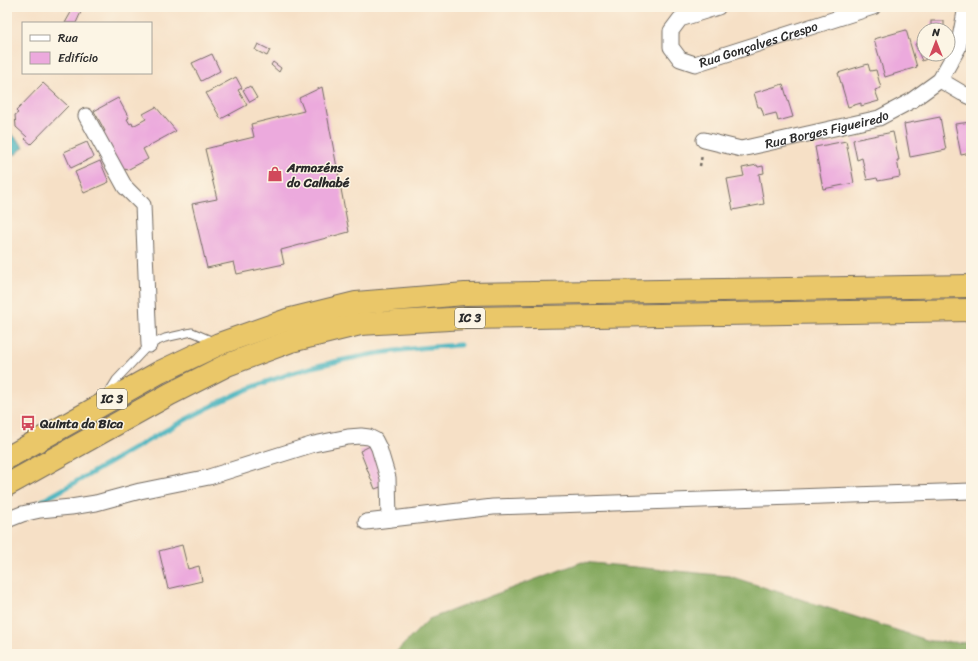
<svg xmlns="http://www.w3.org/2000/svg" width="978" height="661" font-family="Sriracha,sans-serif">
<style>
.forest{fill:#82a75c;stroke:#566944}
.water{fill:#41b1bd;stroke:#366e74}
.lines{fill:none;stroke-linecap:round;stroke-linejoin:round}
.stream{stroke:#41b1bd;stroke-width:5}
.building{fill:#ecaadd}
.service-casing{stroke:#726a61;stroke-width:9}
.minor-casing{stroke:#726a61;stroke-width:17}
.trunk-casing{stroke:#726a61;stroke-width:24}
.path{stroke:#726a61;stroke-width:2.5;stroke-dasharray:3 3;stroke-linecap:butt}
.service{stroke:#fff;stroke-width:7}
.minor{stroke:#fff;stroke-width:15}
.trunk{stroke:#eac769;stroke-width:22}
.labels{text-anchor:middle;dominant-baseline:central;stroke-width:3;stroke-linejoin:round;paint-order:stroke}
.shield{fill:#fcf5e5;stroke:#6a6863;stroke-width:1}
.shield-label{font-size:12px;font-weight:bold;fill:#2b2b2b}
.street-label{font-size:13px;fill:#2b2b2b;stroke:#fcf5e5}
.poi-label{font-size:13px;font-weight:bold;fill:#2b2b2b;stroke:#fcf5e5;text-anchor:start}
</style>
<rect width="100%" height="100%" fill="#fcf5e5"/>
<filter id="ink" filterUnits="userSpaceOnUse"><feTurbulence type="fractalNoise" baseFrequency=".025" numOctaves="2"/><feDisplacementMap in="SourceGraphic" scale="8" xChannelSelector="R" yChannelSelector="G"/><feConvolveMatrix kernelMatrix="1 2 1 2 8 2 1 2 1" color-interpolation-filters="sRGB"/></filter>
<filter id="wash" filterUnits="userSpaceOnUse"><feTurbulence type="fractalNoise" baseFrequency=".012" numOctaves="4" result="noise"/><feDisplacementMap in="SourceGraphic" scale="16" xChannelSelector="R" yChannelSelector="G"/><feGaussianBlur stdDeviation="0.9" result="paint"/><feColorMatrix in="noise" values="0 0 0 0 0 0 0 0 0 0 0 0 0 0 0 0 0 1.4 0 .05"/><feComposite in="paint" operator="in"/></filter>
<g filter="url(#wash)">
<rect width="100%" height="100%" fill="#f6e0c6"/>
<path class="forest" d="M 582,562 L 729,576 L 930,641 L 971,643 L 971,654 L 394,654 L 429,619 Z"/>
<path class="water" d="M 12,134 L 24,147 L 15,155 L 7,146 L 7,138 Z"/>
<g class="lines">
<path class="stream" d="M 42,501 C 108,465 171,424 239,393 C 309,362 385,349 460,345"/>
</g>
<g id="blocks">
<g class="building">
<path d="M 74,7 L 77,7 L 81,12 L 76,23 L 65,23 Z"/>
<rect x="931" y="21" width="13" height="9"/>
<path d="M 906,30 L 917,67 L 885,77 L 874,39 Z"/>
<path d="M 924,40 L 924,54 L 937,54 L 922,61 L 915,44 Z"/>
<path d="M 258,44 L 270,50 L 267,56 L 255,50 Z"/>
<path d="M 212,54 L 220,71 L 201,81 L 192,63 Z"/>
<path d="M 273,62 L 281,68 L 279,72 L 271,65 Z"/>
<path d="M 868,64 L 870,71 L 876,70 L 881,88 L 875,90 L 879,101 L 861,106 L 861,103 L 848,107 L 838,73 Z"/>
<path d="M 236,77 L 242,88 L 238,90 L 247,105 L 221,119 L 206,93 Z"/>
<path d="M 43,83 L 68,106 L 31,144 L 25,139 L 27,137 L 16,127 L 15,115 L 18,113 L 16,111 Z"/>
<path d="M 783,84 L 793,117 L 778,121 L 776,113 L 764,116 L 761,107 L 758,107 L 754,93 Z"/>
<path d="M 250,86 L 257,98 L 250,102 L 243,90 Z"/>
<path d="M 322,87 L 349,232 L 281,250 L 284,264 L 237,274 L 234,262 L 207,268 L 192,204 L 217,199 L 205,149 L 254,137 L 251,124 L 304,111 L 299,98 Z"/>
<path d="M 118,98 L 129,118 L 127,119 L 130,124 L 132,123 L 133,126 L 146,119 L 143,114 L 156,107 L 176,131 L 143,149 L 148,159 L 127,170 L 126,169 L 121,172 L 101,134 L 105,131 L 94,111 Z"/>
<path d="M 940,117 L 946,150 L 910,157 L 904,124 Z"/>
<path d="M 971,122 L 971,153 L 961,155 L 955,124 Z"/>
<path d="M 893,132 L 899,160 L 897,160 L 900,177 L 878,181 L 877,178 L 867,180 L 862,158 L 857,160 L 853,140 Z"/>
<path d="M 846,141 L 854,183 L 823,189 L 815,147 Z"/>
<path d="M 87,142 L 94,157 L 71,168 L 64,152 Z"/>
<path d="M 100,161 L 109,182 L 84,193 L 75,172 Z"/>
<path d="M 757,165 L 758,167 L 763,166 L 764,173 L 759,174 L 764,204 L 733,210 L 727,179 L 744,176 L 742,168 Z"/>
<path d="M 372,445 L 383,486 L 375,489 L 360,451 Z"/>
<path d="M 182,545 L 188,569 L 199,566 L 202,581 L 168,589 L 159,551 Z"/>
</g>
</g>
</g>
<g filter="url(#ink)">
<use href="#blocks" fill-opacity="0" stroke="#726a61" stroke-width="1"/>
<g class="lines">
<defs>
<path id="service" d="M 108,393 L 116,380 L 149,345 L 165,338 L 192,332 L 213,341"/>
<g id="minor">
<path id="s1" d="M 718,7 L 680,19 L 671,31 L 671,47 L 680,59 L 695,64 L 873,7"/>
<path d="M 940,80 L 962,93 L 971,97"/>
<path d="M 86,116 L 125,187 L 143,205 L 149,345"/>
<path id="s2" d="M 704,140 L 741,149 L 879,118 L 911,101 L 940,80 L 958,48 L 966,7"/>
<path d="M 7,520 L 22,514 L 40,510 L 71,507 L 96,503 L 140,491 L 209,477 L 314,444 L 348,437 L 361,436 L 369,437 L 375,440 L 379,448 L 388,478 L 389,519"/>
<path d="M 366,522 L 493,507 L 971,491"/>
</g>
<g id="trunk">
<path d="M 7,458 L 160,372 L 219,344 L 287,320 L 356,303 L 465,294 L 971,286"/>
<path d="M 7,485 L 170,394 L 227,365 L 291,341 L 360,324 L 467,318 L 971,310"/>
</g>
</defs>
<use href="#service" class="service-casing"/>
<use href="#minor" class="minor-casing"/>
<use href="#trunk" class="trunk-casing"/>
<path class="path" d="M 700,166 L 702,155"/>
<use href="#service" class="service"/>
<use href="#minor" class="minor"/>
<use href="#trunk" class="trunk"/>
</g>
</g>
<defs>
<symbol id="shop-bare" viewBox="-9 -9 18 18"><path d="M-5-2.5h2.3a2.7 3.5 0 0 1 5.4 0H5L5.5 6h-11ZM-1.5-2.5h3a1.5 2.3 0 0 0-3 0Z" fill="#d1495b" stroke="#fcf5e5" stroke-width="2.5" paint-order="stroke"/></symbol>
<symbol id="bus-bare" viewBox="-9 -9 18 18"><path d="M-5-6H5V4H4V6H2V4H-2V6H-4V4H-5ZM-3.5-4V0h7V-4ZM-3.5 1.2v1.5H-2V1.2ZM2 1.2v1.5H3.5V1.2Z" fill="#d1495b" stroke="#fcf5e5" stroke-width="2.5" paint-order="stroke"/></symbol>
</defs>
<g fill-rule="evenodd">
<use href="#shop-bare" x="264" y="163" width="22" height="22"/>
<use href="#bus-bare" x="17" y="412" width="22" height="22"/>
</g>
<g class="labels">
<g class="shield">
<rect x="455" y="308" width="30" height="20" rx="3"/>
<rect x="97" y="389" width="30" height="20" rx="3"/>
</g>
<g class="shield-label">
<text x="470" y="318">IC 3</text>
<text x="112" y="399">IC 3</text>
</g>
<g class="street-label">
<text stroke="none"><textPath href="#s1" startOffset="168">Rua Gonçalves Crespo</textPath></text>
<text stroke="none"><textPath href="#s2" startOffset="126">Rua Borges Figueiredo</textPath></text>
</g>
<g class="poi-label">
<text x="287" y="167">Armazéns<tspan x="287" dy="15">do Calhabé</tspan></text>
<text x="40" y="423">Quinta da Bica</text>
</g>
</g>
<rect width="978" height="661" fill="none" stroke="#fcf5e5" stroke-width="24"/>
<rect x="22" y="22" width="130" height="52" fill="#fcf5e5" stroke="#a8a49b"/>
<rect x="30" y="35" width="20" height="6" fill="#ffffff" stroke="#a8a49b"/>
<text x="58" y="42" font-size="12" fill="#2b2b2b">Rua</text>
<rect x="30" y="52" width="20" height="12" fill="#ecaadd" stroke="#a8a49b"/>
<text x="58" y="62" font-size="12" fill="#2b2b2b">Edifício</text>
<g transform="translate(936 42)"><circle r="19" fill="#fcf5e5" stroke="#a8a49b"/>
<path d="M0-3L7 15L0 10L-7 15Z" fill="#d1495b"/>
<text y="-6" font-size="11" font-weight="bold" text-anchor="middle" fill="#2b2b2b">N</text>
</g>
</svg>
